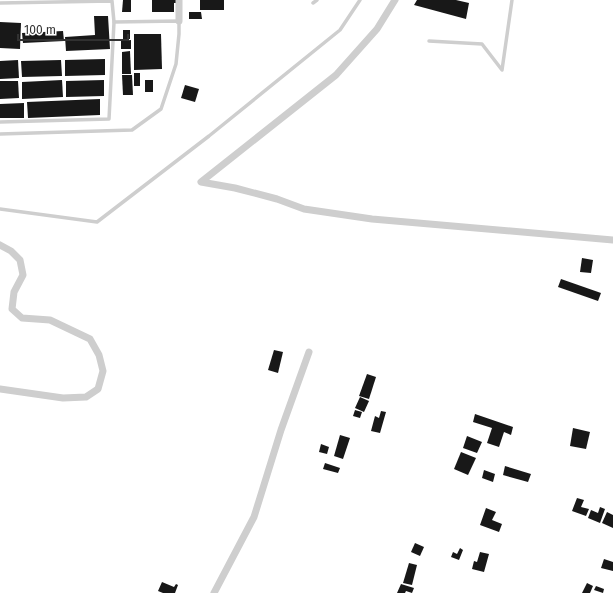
<svg xmlns="http://www.w3.org/2000/svg" width="613" height="593" font-family="'Fira Sans',sans-serif">
<style>
.building{fill:#181818}
.lines{fill:none;stroke-linecap:round;stroke-linejoin:round}
.service{stroke:#cecece;stroke-width:3.5}
.minor{stroke:#cecece;stroke-width:7}
</style>
<rect width="100%" height="100%" fill="#fff"/>
<g class="building">
<path d="M 123,0 L 131,0 L 131,12 L 122,12 Z"/>
<path d="M 152,0 L 178,0 L 178,3 L 174,3 L 174,12 L 152,12 Z"/>
<rect x="200" y="0" width="24" height="10"/>
<path d="M 417,0 L 456,0 L 469,3 L 466,19 L 414,5 Z"/>
<path d="M 189,12 L 201,12 L 202,19 L 189,19 Z"/>
<path d="M 94,16 L 108,16 L 110,49 L 66,51 L 65,37 L 95,35 Z"/>
<path d="M 0,22 L 21,23 L 20,49 L 0,48 Z"/>
<rect x="123" y="30" width="7" height="9"/>
<path d="M 63,31 L 64,41 L 23,43 L 22,33 Z"/>
<path d="M 134,34 L 161,34 L 162,69 L 134,70 Z"/>
<path d="M 131,40 L 131,49 L 121,49 L 121,41 Z"/>
<path d="M 130,51 L 131,74 L 122,74 L 122,52 Z"/>
<path d="M 105,59 L 105,75 L 65,76 L 65,60 Z"/>
<path d="M 18,60 L 19,78 L 0,79 L 0,61 Z"/>
<path d="M 61,60 L 62,76 L 22,77 L 21,61 Z"/>
<rect x="134" y="73" width="6" height="13"/>
<path d="M 122,75 L 132,75 L 133,95 L 123,95 Z"/>
<path d="M 62,80 L 63,97 L 22,99 L 22,82 Z"/>
<path d="M 104,80 L 104,96 L 66,97 L 66,81 Z"/>
<rect x="145" y="80" width="8" height="12"/>
<path d="M 0,81 L 18,81 L 19,98 L 0,99 Z"/>
<path d="M 185,85 L 199,89 L 195,102 L 181,98 Z"/>
<path d="M 100,99 L 100,115 L 28,118 L 27,102 Z"/>
<path d="M 24,103 L 24,118 L 0,118 L 0,104 Z"/>
<path d="M 582,258 L 593,260 L 591,273 L 580,272 Z"/>
<path d="M 561,279 L 601,293 L 598,301 L 558,287 Z"/>
<path d="M 274,350 L 283,352 L 278,373 L 268,370 Z"/>
<path d="M 367,374 L 376,377 L 369,399 L 359,396 Z"/>
<path d="M 360,397 L 369,401 L 364,412 L 355,408 Z"/>
<path d="M 355,410 L 362,412 L 360,418 L 353,416 Z"/>
<path d="M 381,411 L 386,412 L 380,433 L 371,431 L 375,416 L 379,418 Z"/>
<path d="M 475,414 L 513,427 L 511,435 L 504,432 L 499,447 L 487,443 L 492,428 L 473,422 Z"/>
<path d="M 573,428 L 590,432 L 586,449 L 570,446 Z"/>
<path d="M 340,435 L 350,438 L 343,459 L 334,456 Z"/>
<path d="M 467,436 L 482,442 L 477,453 L 463,448 Z"/>
<path d="M 321,444 L 329,447 L 327,454 L 319,452 Z"/>
<path d="M 461,452 L 476,458 L 468,475 L 454,469 Z"/>
<path d="M 325,463 L 340,468 L 338,473 L 323,469 Z"/>
<path d="M 505,466 L 531,474 L 528,482 L 503,475 Z"/>
<path d="M 484,470 L 495,474 L 493,482 L 482,478 Z"/>
<path d="M 577,498 L 584,500 L 581,507 L 589,509 L 586,516 L 572,511 Z"/>
<path d="M 600,507 L 605,509 L 600,523 L 588,518 L 591,510 L 598,513 Z"/>
<path d="M 486,508 L 496,512 L 492,520 L 502,524 L 499,532 L 480,525 Z"/>
<path d="M 607,512 L 613,515 L 613,528 L 602,523 Z"/>
<path d="M 415,543 L 424,547 L 420,556 L 411,552 Z"/>
<path d="M 460,548 L 463,550 L 459,560 L 451,557 L 453,552 L 457,554 Z"/>
<path d="M 480,552 L 489,554 L 484,572 L 472,569 L 474,561 L 477,562 Z"/>
<path d="M 604,559 L 613,562 L 613,571 L 601,568 Z"/>
<path d="M 409,563 L 417,565 L 412,585 L 403,583 Z"/>
<path d="M 162,582 L 174,587 L 176,584 L 178,585 L 175,593 L 163,593 L 158,591 Z"/>
<path d="M 587,583 L 593,586 L 590,593 L 582,593 Z"/>
<path d="M 401,584 L 414,588 L 412,593 L 406,591 L 405,593 L 397,593 Z"/>
<path d="M 596,586 L 604,589 L 603,593 L 594,590 Z"/>
</g>
<g class="lines">
<g class="service">
<path d="M 0,3 L 112,1 L 114,22 L 179,21 L 179,34 L 176,64 L 161,109 L 132,130 L 0,134"/>
<path d="M 313,3 L 317,0"/>
<path d="M 429,41 L 482,44 L 502,70 L 512,0"/>
<path d="M 0,122 L 109,119 L 114,22"/>
<path d="M 0,209 L 97,222 L 209,136 L 340,30 L 360,0"/>
</g>
<g class="minor">
<path d="M 179,0 L 179,21"/>
<path d="M 395,0 L 377,29 L 336,75 L 201,182 L 235,188 L 277,199 L 304,209 L 372,219 L 613,240"/>
<path d="M 0,245 L 11,251 L 20,260 L 23,275 L 14,292 L 12,309 L 22,318 L 50,320 L 90,339 L 99,355 L 103,371 L 98,389 L 86,397 L 63,398 L 0,389"/>
<path d="M 214,593 L 254,517 L 281,430 L 309,352"/>
</g>
</g>
<path d="M18 34v6h110v-6" fill="none" stroke="#313131" stroke-width="2"/>
<text x="24" y="34" font-size="12" fill="#313131" stroke="#ffffff" stroke-width="3" paint-order="stroke">100 m</text>
</svg>
